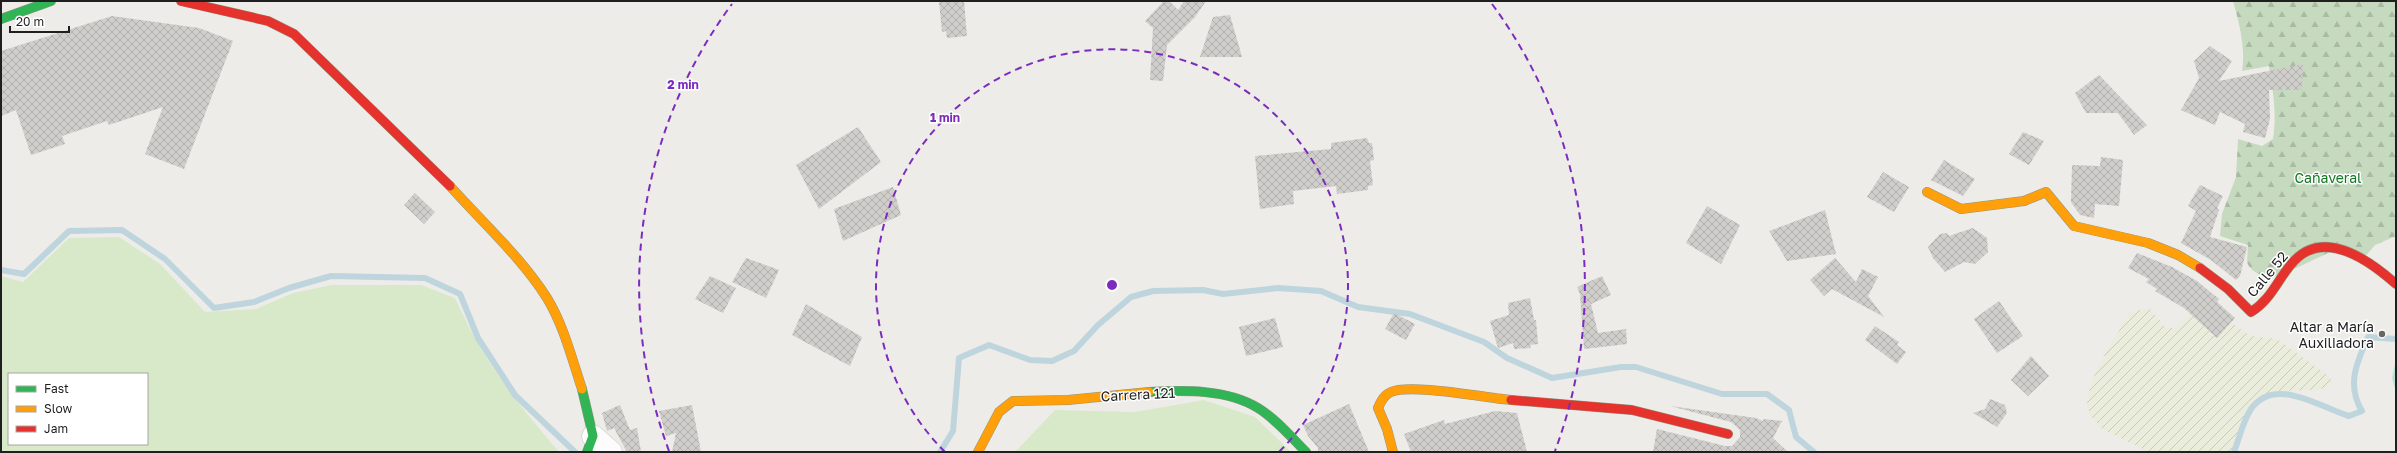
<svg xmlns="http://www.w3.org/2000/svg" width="2397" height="453" font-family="'Golos Text',sans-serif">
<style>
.farmland{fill:url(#farmland-furrows)}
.grass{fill:#d8e9c9;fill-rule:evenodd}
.forest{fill:url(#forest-firs)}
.pitch{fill:#b7e2d3}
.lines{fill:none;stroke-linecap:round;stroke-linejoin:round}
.stream{stroke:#bed5de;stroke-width:6}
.building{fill:url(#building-cross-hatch)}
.street-casing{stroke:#c4c4c2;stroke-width:23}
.fast-casing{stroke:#939681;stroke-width:10}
.slow-casing{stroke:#939681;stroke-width:10}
.jam-casing{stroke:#939681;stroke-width:10}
.street{stroke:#fcfcfc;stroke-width:22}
.fast{stroke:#30b455;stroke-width:9}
.slow{stroke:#ff9f0a;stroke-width:9}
.jam{stroke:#e5322d;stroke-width:9}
.ring{fill:none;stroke:#7b2cbf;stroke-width:2;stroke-dasharray:7 5}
.poi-dot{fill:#676765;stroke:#fff;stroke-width:1.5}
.labels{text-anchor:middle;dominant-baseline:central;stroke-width:3;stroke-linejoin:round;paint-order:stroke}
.park-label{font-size:14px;fill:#147724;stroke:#fff}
.street-label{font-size:14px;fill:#1f1f1f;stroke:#fff}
.poi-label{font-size:14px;fill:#1f1f1f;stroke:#fff;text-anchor:end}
.centre{fill:#7b2cbf;stroke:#fff;stroke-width:2}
.ring-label{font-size:12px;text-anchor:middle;font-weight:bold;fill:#7b2cbf;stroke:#fff;stroke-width:3;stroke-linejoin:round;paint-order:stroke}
</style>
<defs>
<pattern id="farmland-furrows" width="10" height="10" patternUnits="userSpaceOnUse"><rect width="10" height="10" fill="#eaecdc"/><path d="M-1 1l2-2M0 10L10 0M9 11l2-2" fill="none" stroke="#c8cabc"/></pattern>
<pattern id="forest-firs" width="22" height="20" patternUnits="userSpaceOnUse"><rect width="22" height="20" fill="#c6dabf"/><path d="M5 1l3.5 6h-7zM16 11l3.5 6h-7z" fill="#aabba4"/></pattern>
<pattern id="building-cross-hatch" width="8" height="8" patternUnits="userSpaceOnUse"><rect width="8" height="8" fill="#d0cecb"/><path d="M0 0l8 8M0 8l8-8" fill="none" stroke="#b2b0ae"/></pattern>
</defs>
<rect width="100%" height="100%" fill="#edece8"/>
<path class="farmland" d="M 2203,302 L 2250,336 L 2277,339 L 2329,376 L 2332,382 L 2329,387 L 2315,390 L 2276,391 L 2256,399 L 2246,413 L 2231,452 L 2149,452 L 2102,429 L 2090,415 L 2087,405 L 2088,395 L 2093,378 L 2105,354 L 2131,311 L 2150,309 L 2166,328 L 2176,328 Z"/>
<g class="grass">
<path d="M 119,237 L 160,264 L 205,312 L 256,309 L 293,293 L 332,285 L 421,285 L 455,298 C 482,359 516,402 559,452 L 1,452 L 1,276 L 23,282 L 69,238 ZM 9,374 L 147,374 L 147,444 L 9,444 Z"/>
<path d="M 1204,400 L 1255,417 L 1291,452 L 1015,452 L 1055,410 L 1135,412 Z"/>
</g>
<path class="forest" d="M 2233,1 L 2396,1 L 2396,236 L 2375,245 L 2363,259 L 2341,247 L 2279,276 C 2265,278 2254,275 2247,263 L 2248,245 L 2220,236 L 2222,214 L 2236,177 L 2238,139 L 2262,146 L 2273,139 C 2277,114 2273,91 2269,66 L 2242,71 C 2246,49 2239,22 2233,1 Z"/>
<path class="pitch" d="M 2396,359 L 2396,392 L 2392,378 Z"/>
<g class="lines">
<g class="stream">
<path d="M 1,270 L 24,274 L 69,231 L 122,230 L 165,259 L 214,308 L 254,302 L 289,288 L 331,276 L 425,278 L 460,294 L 478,338 L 515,395 L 575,452"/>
<path d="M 940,452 L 953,431 L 959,358 L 989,345 L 1030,360 L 1052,361 L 1074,351 L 1098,325 L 1131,297 L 1153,291 L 1203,290 L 1223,294 L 1278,288 L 1321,291 L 1358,307 L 1410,314 L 1484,342 L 1507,358 L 1552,378 L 1621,367 L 1636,367 L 1722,394 L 1767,394 L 1789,410 L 1796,437 L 1814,452"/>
<path d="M 2234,452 C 2239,439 2243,421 2251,409 C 2275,375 2321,408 2349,416 L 2362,411 C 2346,385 2357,362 2368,337 L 2396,339"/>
</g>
</g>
<g class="building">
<path d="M 939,1 L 964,1 L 967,36 L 947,38 L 946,31 L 942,32 Z"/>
<path d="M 1164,1 L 1169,1 L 1178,10 L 1184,1 L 1206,1 L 1195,17 L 1167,45 L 1163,81 L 1150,80 L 1153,28 L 1145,21 Z"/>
<path d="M 1230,15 L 1242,57 L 1200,57 L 1213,17 Z"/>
<path d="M 112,16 L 199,28 L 233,41 L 184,169 L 145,154 L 163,107 L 109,125 L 107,121 L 62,136 L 65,144 L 31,155 L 16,110 L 1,116 L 1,51 Z"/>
<path d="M 2210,46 L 2232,61 L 2219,81 L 2303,64 L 2302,90 L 2269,90 L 2270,119 L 2265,138 L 2243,132 L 2245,124 L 2220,112 L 2215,125 L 2181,110 L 2199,78 L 2194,61 Z"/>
<path d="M 2099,75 L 2147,125 L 2134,135 L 2118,113 L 2086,113 L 2075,93 Z"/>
<path d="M 858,127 L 881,162 L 819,209 L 796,165 Z"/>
<path d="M 2023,132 L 2044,141 L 2029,165 L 2009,154 Z"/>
<path d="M 1367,138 L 1369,143 L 1372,143 L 1374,160 L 1370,161 L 1373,185 L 1368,186 L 1368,190 L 1337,194 L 1336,186 L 1293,191 L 1294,204 L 1260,209 L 1255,156 L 1331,149 L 1331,143 Z"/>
<path d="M 2101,157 L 2123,160 L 2119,206 L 2095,204 L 2094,218 L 2080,215 L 2071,202 L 2072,165 L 2100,166 Z"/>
<path d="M 1944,160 L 1975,179 L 1963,196 L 1931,180 Z"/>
<path d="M 1883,172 L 1909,187 L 1894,212 L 1867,197 Z"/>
<path d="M 2200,185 L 2223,196 L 2217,208 L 2219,210 L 2210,237 L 2247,247 L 2240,276 L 2236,280 L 2211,260 L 2181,243 L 2196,211 L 2188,206 Z"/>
<path d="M 893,187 L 901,215 L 843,241 L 834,209 Z"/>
<path d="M 415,193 L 435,212 L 424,224 L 404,205 Z"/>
<path d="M 1707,206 L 1740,225 L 1721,264 L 1686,243 Z"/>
<path d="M 1825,210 L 1836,254 L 1787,261 L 1769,231 Z"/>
<path d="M 1973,228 L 1987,238 L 1988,252 L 1975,264 L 1964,262 L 1945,272 L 1933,258 L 1928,247 L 1940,234 L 1947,233 L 1949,236 Z"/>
<path d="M 2137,253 L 2172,267 L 2197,281 L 2219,299 L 2217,302 L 2235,318 L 2217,338 L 2184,308 L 2155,291 L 2157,289 L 2146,282 L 2149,279 L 2128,268 Z"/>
<path d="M 746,258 L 779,270 L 766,298 L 732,282 Z"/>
<path d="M 1835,258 L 1856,282 L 1862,269 L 1878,277 L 1868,296 L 1884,317 L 1832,289 L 1824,296 L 1810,280 Z"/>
<path d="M 710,276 L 736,288 L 723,313 L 695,299 Z"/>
<path d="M 1602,276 L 1611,295 L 1591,304 L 1598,333 L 1626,329 L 1627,344 L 1584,349 L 1580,294 L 1577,287 Z"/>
<path d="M 1530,298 L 1534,320 L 1536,320 L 1538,344 L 1530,345 L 1531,348 L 1514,349 L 1513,343 L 1498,348 L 1490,321 L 1509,315 L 1508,303 Z"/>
<path d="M 1999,301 L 2023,336 L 1997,353 L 1974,319 Z"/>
<path d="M 806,304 L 862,337 L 850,366 L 792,335 Z"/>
<path d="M 1394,313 L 1415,324 L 1406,340 L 1385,329 Z"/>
<path d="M 1275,318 L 1283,347 L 1246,356 L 1239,327 Z"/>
<path d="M 1875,326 L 1899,342 L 1897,345 L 1906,352 L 1897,364 L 1865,340 Z"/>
<path d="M 2031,356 L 2049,376 L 2028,396 L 2011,380 Z"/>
<path d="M 1990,399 L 2005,405 L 2007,413 L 1997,427 L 1973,413 L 1985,409 Z"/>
<path d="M 1349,404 L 1369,452 L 1318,452 L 1318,448 L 1308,436 L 1303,425 Z"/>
<path d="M 620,405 L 630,430 L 637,428 L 641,452 L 627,452 L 614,428 L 607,431 L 602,413 Z"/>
<path d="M 692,405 L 701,452 L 672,452 L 676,433 L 666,436 L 659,411 Z"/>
<path d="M 1670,406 L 1756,418 L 1763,421 L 1764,419 L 1782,421 L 1773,438 L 1788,452 L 1653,452 L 1657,429 L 1725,446 L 1732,446 L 1740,437 L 1740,430 L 1731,422 Z"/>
<path d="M 1495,411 L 1517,413 L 1527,452 L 1411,452 L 1404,434 L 1444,420 L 1445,424 Z"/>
</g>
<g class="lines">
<defs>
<path id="street" d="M 593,436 L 611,452"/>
<g id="fast">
<path d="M 1,19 L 51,1"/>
<path d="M 582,389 L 593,436 L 587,452"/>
<path d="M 1149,392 C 1184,390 1227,389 1258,408 C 1276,419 1291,437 1306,452"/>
</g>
<g id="slow">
<path d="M 450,186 C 482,222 521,257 547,298 C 564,326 572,359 582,389"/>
<path d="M 1927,192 L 1961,209 L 2024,201 L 2046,192 L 2074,226 L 2148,243 L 2178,255 L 2200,268"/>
<path d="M 978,452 L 999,412 L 1013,401 L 1068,400 L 1149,392"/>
<path d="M 1393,452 L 1387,429 L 1378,408 C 1381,401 1384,395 1391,392 C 1409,383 1487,398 1511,400"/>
</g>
<g id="jam">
<path d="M 181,1 L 268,21 L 294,34 L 450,186"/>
<path d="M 2200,268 L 2228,289 L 2251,312 C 2272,299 2278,278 2294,261 C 2325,228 2370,261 2396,284"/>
<path d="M 1511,400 L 1632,410 L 1728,434"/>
</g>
</defs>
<use href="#street" class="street-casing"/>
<use href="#fast" class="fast-casing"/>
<use href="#slow" class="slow-casing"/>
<use href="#jam" class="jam-casing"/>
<use href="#street" class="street"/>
<use href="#fast" class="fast"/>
<use href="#slow" class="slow"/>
<use href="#jam" class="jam"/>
</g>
<g class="ring">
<path d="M945 452A236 236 0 1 1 1279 452"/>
<path d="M669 451A473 473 0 0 1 732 4M1492 4A473 473 0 0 1 1555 451"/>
</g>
<circle class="poi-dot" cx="2382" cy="334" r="4"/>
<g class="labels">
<g class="park-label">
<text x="2328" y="177">Cañaveral</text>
</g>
<g class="street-label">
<text transform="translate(2267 274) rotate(-50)">Calle 52</text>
<text transform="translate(1138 394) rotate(-3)">Carrera 121</text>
</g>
<g class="poi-label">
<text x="2374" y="326">Altar a María<tspan x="2374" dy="16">Auxiliadora</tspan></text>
</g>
</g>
<circle cx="1112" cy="285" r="6" class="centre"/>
<g class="ring-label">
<text x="683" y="89">2 min</text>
<text x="945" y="122">1 min</text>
</g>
<rect width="2397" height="453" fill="none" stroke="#1f1f1f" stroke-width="4"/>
<rect x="8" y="373" width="140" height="72" fill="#ffffff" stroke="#a5a5a5"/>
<rect x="16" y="386" width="20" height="6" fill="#30b455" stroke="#a5a5a5"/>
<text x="44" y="393" font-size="12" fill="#1f1f1f">Fast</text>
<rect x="16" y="406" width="20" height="6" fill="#ff9f0a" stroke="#a5a5a5"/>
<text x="44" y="413" font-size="12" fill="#1f1f1f">Slow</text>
<rect x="16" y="426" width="20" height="6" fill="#e5322d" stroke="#a5a5a5"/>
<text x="44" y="433" font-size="12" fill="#1f1f1f">Jam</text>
<path d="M10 26v6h59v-6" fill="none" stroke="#1f1f1f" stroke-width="2"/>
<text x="16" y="26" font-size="12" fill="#1f1f1f" stroke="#ffffff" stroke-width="3" paint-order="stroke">20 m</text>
</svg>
